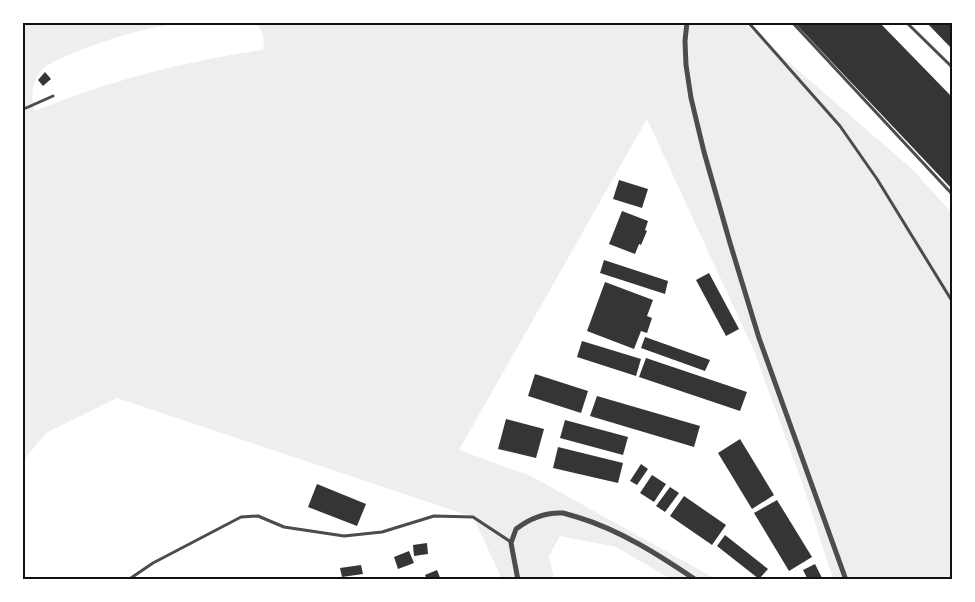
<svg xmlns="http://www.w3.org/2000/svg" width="975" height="602" font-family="'Public Sans',sans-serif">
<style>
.green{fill:#eee}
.building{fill:#353535}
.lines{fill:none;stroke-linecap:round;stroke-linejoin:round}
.service{stroke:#4c4c4c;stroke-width:3}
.minor{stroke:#4c4c4c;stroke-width:5}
.neatline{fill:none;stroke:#111;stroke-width:2}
</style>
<rect width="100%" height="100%" fill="#fff"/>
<path class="green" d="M 23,23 L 182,23 C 143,28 107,39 71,54 C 60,59 49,62 41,71 C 32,82 30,97 35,111 C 112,80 181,62 263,50 C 265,39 263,30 255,23 L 744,23 L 913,170 L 952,213 L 952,579 L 871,580 L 863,577 L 864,579 L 833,579 L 803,485 L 754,351 L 647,119 L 459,450 L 531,476 L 716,579 L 671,579 L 616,547 L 560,536 L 549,556 L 554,579 L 502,579 L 473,517 L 117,398 L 46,433 L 23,461 Z"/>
<g class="building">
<path d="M 794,22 L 879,22 L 952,97 L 952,189 Z"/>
<path d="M 926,22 L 952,22 L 952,49 Z"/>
<path d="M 45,72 L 51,79 L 43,86 L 38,80 Z"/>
<path d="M 619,180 L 648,189 L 642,208 L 613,199 Z"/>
<path d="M 622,211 L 648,221 L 645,230 L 647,231 L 641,245 L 639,244 L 635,254 L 609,244 Z"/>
<path d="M 604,260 L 668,281 L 665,294 L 600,273 Z"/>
<path d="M 709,273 L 739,329 L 726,336 L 696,280 Z"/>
<path d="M 605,282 L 653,300 L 647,316 L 652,318 L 647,333 L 641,331 L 634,349 L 587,331 Z"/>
<path d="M 645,337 L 710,360 L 705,371 L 641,348 Z"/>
<path d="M 582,341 L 641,359 L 636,376 L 577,357 Z"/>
<path d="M 646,358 L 747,392 L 740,411 L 639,377 Z"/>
<path d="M 535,374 L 588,391 L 581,413 L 528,396 Z"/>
<path d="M 597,396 L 700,426 L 694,447 L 590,416 Z"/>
<path d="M 506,419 L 544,429 L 536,458 L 498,449 Z"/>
<path d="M 565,420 L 628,437 L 623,455 L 560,438 Z"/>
<path d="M 740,439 L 774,495 L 752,509 L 718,453 Z"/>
<path d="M 558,447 L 623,463 L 618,483 L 553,468 Z"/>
<path d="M 641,464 L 648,469 L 637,485 L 630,481 Z"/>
<path d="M 652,475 L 666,484 L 654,502 L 640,493 Z"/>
<path d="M 317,484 L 366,504 L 357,526 L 308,507 Z"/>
<path d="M 670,487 L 679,493 L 665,512 L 656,506 Z"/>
<path d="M 684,496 L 726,525 L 712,545 L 670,516 Z"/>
<path d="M 777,500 L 812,557 L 789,571 L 754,513 Z"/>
<path d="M 725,535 L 768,569 L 759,579 L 717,546 Z"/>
<path d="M 427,543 L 428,554 L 414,556 L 413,545 Z"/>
<path d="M 409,551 L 414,563 L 398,569 L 394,557 Z"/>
<path d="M 815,564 L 823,580 L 808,580 L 803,570 Z"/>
<path d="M 361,565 L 363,574 L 342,577 L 340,568 Z"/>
<path d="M 437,570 L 441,580 L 427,580 L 425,575 Z"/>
</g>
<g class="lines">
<g class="service">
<path d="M 748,22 L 840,126 L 877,179 L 952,301"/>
<path d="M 792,22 L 952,194"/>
<path d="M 906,22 L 952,67"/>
<path d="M 22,108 L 26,108 L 53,96"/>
<path d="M 128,580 L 153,563 L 241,517 L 258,516 L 284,527 L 344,536 L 382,532 L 434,516 L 473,517 L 511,542"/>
</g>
<g class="minor">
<path d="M 687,22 L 685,41 L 686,65 L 691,98 L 704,152 L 730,243 L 759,338 L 846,580"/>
<path d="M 518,580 L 511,543 L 516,529 C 529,519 546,512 563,513 C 567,514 573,516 577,517 C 620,530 659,555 696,580"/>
</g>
</g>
<rect width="975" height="602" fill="none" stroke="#ffffff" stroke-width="48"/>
<rect x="24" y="24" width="927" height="554" class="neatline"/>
</svg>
